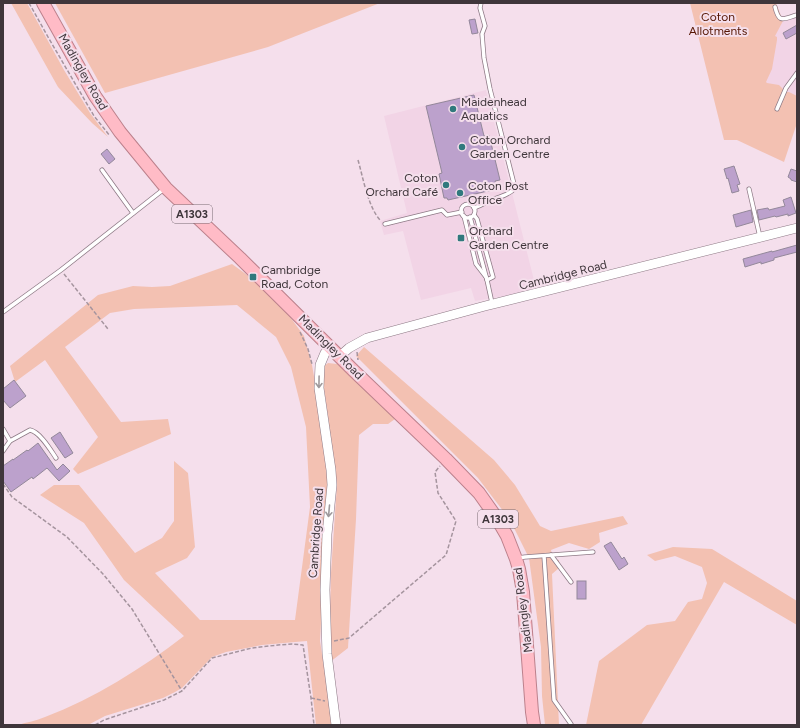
<svg xmlns="http://www.w3.org/2000/svg" width="800" height="728" font-family="Figtree,sans-serif">
<style>
.built{fill:#f2d4e6}
.green{fill:#f3c1b2}
.building{fill:#bca1cc;stroke:#93889a}
.lines{fill:none;stroke-linecap:round;stroke-linejoin:round}
.service-casing{stroke:#8e7a86;stroke-width:5}
.tertiary-casing{stroke:#8e7a86;stroke-width:10}
.trunk-casing{stroke:#bc818c;stroke-width:14}
.path{stroke:#a5949e;stroke-width:1.5;stroke-dasharray:4 2;stroke-linecap:butt}
.service{stroke:#fff;stroke-width:3.5}
.tertiary{stroke:#fff;stroke-width:9}
.trunk{stroke:#ffbbc6;stroke-width:12}
.oneway{stroke:#9f9a9d}
.poi-dot{fill:#30797d;stroke:#f5dfec;stroke-width:1.5}
.labels{text-anchor:middle;dominant-baseline:central;stroke-width:4;stroke-linejoin:round;paint-order:stroke}
.shield{fill:#f5dfec;stroke:#766970;stroke-width:1}
.shield-label{font-size:11px;font-weight:bold;fill:#3f363b}
.park-label{font-size:12px;fill:#551603;stroke:#f5dfec}
.street-label{font-size:12px;fill:#3f363b;stroke:#f5dfec}
.poi-label{font-size:12px;fill:#3f363b;stroke:#f5dfec;text-anchor:start}
</style>
<rect width="100%" height="100%" fill="#f5dfec"/>
<g class="built">
<path d="M 797,16 L 797,98 L 761,86 L 774,36 L 783,21 Z"/>
<path d="M 486,90 L 536,288 L 505,296 L 475,301 L 471,288 L 421,300 L 403,231 L 384,235 L 380,221 L 407,213 L 384,116 Z"/>
</g>
<g class="green">
<path d="M 11,3 L 27,3 L 64,70 L 90,113 L 108,137 L 92,123 L 58,87 Z"/>
<path d="M 55,3 L 380,3 L 268,47 L 105,93 Z"/>
<path d="M 690,3 L 776,3 L 783,21 L 775,36 L 777,37 L 777,40 L 772,69 L 766,82 L 767,83 L 779,85 L 783,89 L 783,93 L 785,94 L 786,92 L 789,92 L 797,96 L 797,123 L 784,162 L 737,140 L 724,140 Z"/>
<path d="M 232,264 L 254,280 L 285,310 L 304,336 L 312,365 L 325,439 L 330,483 L 324,571 L 320,641 L 333,725 L 316,725 L 307,641 L 295,642 L 262,645 L 226,652 L 212,657 L 182,688 L 175,692 L 163,698 L 105,716 L 88,725 L 18,725 C 27,722 36,721 45,717 C 95,698 141,669 184,636 L 124,580 L 84,523 L 40,495 L 54,485 L 79,485 L 135,553 L 162,538 L 174,521 L 174,461 L 188,473 L 195,547 L 187,558 L 155,573 L 200,620 L 295,620 L 310,507 L 306,427 L 291,367 L 276,337 L 237,305 L 134,309 L 110,313 L 65,347 L 121,422 L 168,419 L 171,434 L 78,474 L 73,469 L 98,437 L 45,360 L 15,382 L 10,366 L 98,295 L 133,286 L 152,287 L 170,286 Z"/>
<path d="M 364,347 L 494,460 L 515,485 L 540,526 L 551,531 L 623,516 L 628,524 L 599,533 L 600,542 L 589,549 L 569,543 L 551,550 L 553,559 L 559,560 L 559,568 L 552,574 L 559,725 L 545,725 L 542,696 L 541,647 L 529,558 L 510,520 L 478,478 L 356,356 Z"/>
<path d="M 328,363 L 337,364 L 344,369 L 395,419 L 388,424 L 373,424 L 359,435 L 356,519 L 348,648 L 330,662 L 329,654 L 331,573 L 337,484 L 323,381 L 323,367 Z"/>
<path d="M 673,547 L 712,549 L 797,601 L 797,625 L 724,582 L 641,725 L 586,725 L 599,661 L 647,625 L 675,621 L 688,602 L 702,599 L 707,583 L 702,567 L 675,556 L 655,561 L 647,555 Z"/>
</g>
<g class="building">
<path d="M 475,19 L 478,33 L 472,34 L 469,20 Z"/>
<path d="M 797,25 L 797,33 L 786,39 L 783,33 Z"/>
<path d="M 474,95 L 484,136 L 489,135 L 500,180 L 495,181 L 497,189 L 448,200 L 447,198 L 444,198 L 439,174 L 442,173 L 426,106 Z"/>
<path d="M 107,149 L 115,159 L 109,164 L 101,154 Z"/>
<path d="M 734,166 L 740,184 L 737,185 L 739,191 L 732,193 L 728,178 L 727,179 L 724,169 Z"/>
<path d="M 791,169 L 797,171 L 797,182 L 791,180 L 791,179 L 788,177 Z"/>
<path d="M 791,197 L 796,213 L 788,216 L 788,214 L 776,217 L 775,216 L 759,220 L 757,210 L 768,208 L 769,210 L 785,206 L 783,200 Z"/>
<path d="M 751,210 L 753,222 L 736,227 L 733,215 Z"/>
<path d="M 797,245 L 797,252 L 774,258 L 774,260 L 761,264 L 761,262 L 745,267 L 743,259 L 772,251 L 772,252 Z"/>
<path d="M 14,380 L 26,396 L 10,408 L 3,400 L 3,389 Z"/>
<path d="M 60,432 L 73,453 L 65,458 L 51,438 Z"/>
<path d="M 38,443 L 57,470 L 63,464 L 70,471 L 59,481 L 47,468 L 33,479 L 32,477 L 11,492 L 3,481 L 3,466 L 13,459 L 13,460 L 27,450 L 28,451 Z"/>
<path d="M 611,542 L 622,559 L 624,557 L 628,564 L 619,570 L 604,546 Z"/>
<rect x="577" y="581" width="9" height="18"/>
</g>
<g class="lines">
<defs>
<g id="service">
<path d="M 775,7 C 779,24 783,19 797,15"/>
<path d="M 777,109 L 786,88 L 797,73"/>
<path d="M 102,170 L 133,213"/>
<path d="M 749,189 L 760,237"/>
<circle cx="468" cy="211" r="7"/>
<path d="M 474,208 C 480,206 486,202 492,200 C 501,196 508,196 515,188 L 490,89 L 484,58 L 482,34 L 485,26 L 480,8 L 481,3"/>
<path d="M 474,215 L 477,219 L 493,277 L 487,280"/>
<path d="M 464,216 L 476,264 L 486,277"/>
<path d="M 470,217 L 487,280 L 492,303"/>
<path d="M 385,224 L 442,210 L 447,215 L 462,212"/>
<path d="M 3,312 L 61,270 L 164,189"/>
<path d="M 3,429 L 10,441 L 3,451"/>
<path d="M 10,441 L 30,430 C 40,432 50,449 56,458"/>
<path d="M 551,555 L 571,582"/>
<path d="M 544,556 L 554,700 L 571,724"/>
<path d="M 518,558 L 525,557 L 593,552"/>
</g>
<g id="tertiary">
<path d="M 330,346 L 325,353 L 320,365 L 319,388 L 331,470 L 332,485 L 327,534 L 325,590 L 327,654 L 336,725"/>
<path d="M 340,356 L 349,348 L 367,338 L 485,306 L 797,228"/>
</g>
<path id="trunk" d="M 43,3 L 95,96 L 120,132 L 166,188 L 240,258 L 354,371 L 446,459 L 479,493 L 496,517 L 507,536 L 516,559 L 519,569 L 523,592 L 532,712 L 534,725"/>
</defs>
<use href="#service" class="service-casing"/>
<use href="#tertiary" class="tertiary-casing"/>
<use href="#trunk" class="trunk-casing"/>
<g class="path">
<path d="M 29,3 L 48,37 L 94,116 L 110,136"/>
<path d="M 358,160 C 363,177 368,208 381,221"/>
<path d="M 64,274 L 108,329"/>
<path d="M 300,332 L 308,349 L 312,364"/>
<path d="M 357,352 L 358,360"/>
<path d="M 3,484 L 12,497 L 67,537 L 103,574 L 132,609 L 182,691"/>
<path d="M 334,641 L 349,638 L 446,555 L 456,521 L 438,493 L 435,472 L 440,466"/>
<path d="M 311,698 L 325,701"/>
<path d="M 95,725 L 104,720 L 164,700 L 182,691 L 212,658 L 252,648 L 278,645 L 292,644 L 303,645 L 311,698 L 314,725"/>
</g>
<use href="#service" class="service"/>
<use href="#tertiary" class="tertiary"/>
<use href="#trunk" class="trunk"/>
</g>
<defs><path id="oneway-shaft" d="M-6 0H5M1.5-3L5.5 0L1.5 3" fill="none" stroke-width="1.6" stroke-linecap="round" stroke-linejoin="round"/></defs>
<g class="oneway">
<use href="#oneway-shaft" transform="translate(319 382) rotate(91)"/>
<use href="#oneway-shaft" transform="translate(329 511) rotate(95)"/>
</g>
<g class="poi-dot">
<circle cx="453" cy="109" r="4"/>
<circle cx="462" cy="147" r="4"/>
<circle cx="446" cy="185" r="4"/>
<circle cx="460" cy="193" r="4"/>
<rect x="457" y="234" width="8" height="8" rx="2"/>
<rect x="249" y="273" width="8" height="8" rx="2"/>
</g>
<g class="labels">
<g class="shield">
<rect x="172" y="205" width="40" height="18" rx="3"/>
<rect x="478" y="510" width="40" height="18" rx="3"/>
</g>
<g class="shield-label">
<text x="192" y="214">A1303</text>
<text x="498" y="519">A1303</text>
</g>
<g class="park-label">
<text x="718" y="17">Coton<tspan x="718" dy="14">Allotments</tspan></text>
</g>
<g class="street-label">
<text transform="translate(83 72) rotate(60)">Madingley Road</text>
<text transform="translate(563 275) rotate(-14)">Cambridge Road</text>
<text transform="translate(331 347) rotate(45)">Madingley Road</text>
<text transform="translate(316 533) rotate(-86)">Cambridge Road</text>
<text transform="translate(523 610) rotate(-97)">Madingley Road</text>
</g>
<g class="poi-label">
<text x="461" y="102">Maidenhead<tspan x="461" dy="14">Aquatics</tspan></text>
<text x="470" y="140">Coton Orchard<tspan x="470" dy="14">Garden Centre</tspan></text>
<text x="438" y="178" text-anchor="end">Coton<tspan x="438" dy="14">Orchard Café</tspan></text>
<text x="468" y="186">Coton Post<tspan x="468" dy="14">Office</tspan></text>
<text x="469" y="231">Orchard<tspan x="469" dy="14">Garden Centre</tspan></text>
<text x="261" y="270">Cambridge<tspan x="261" dy="14">Road, Coton</tspan></text>
</g>
</g>
<rect width="800" height="728" fill="none" stroke="#3f363b" stroke-width="8"/>
</svg>
